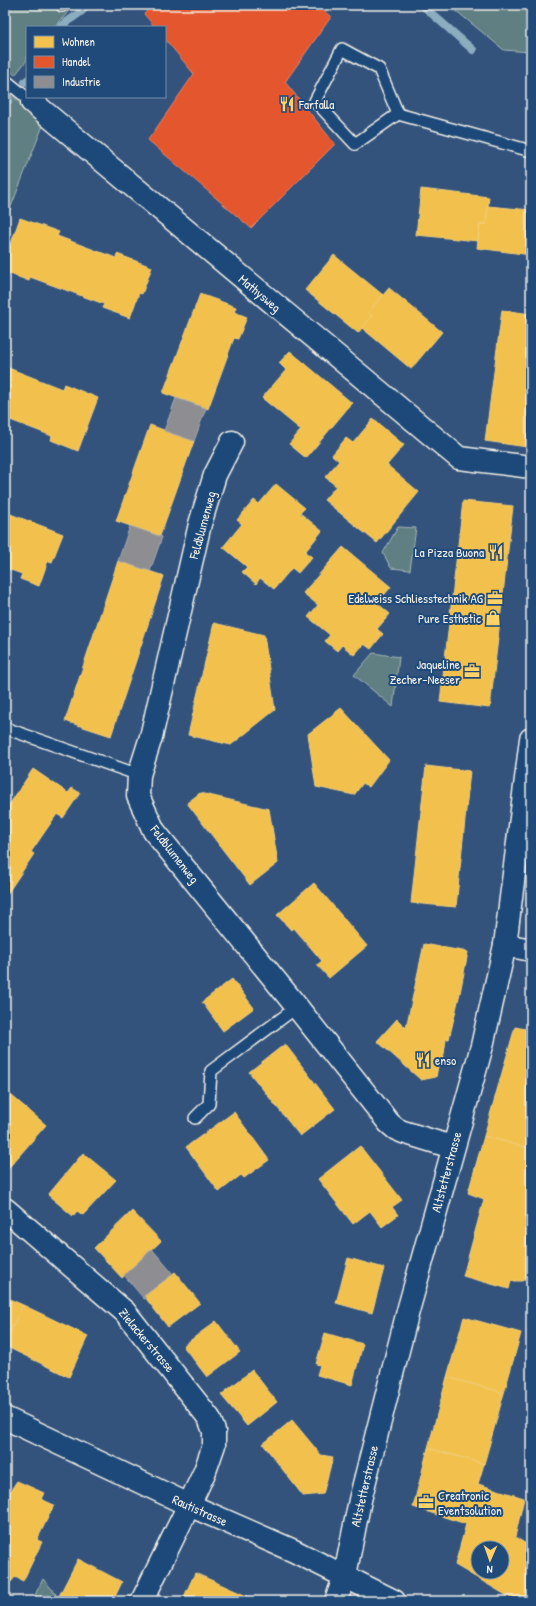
<svg xmlns="http://www.w3.org/2000/svg" width="536" height="1606" font-family="'Patrick Hand',sans-serif">
<style>
.green{fill:#5e7f83;stroke:#a9b8b6}
.homes{fill:#f2c14e;stroke:#f3cf7c;fill-rule:evenodd}
.shops{fill:#e4572e;stroke:#e98566}
.industry{fill:#8d8d92;stroke:#acabac}
.lines{fill:none;stroke-linecap:round;stroke-linejoin:round}
.stream{stroke:#8cacbf;stroke-width:8}
.service-casing{stroke:#f4f1e8;stroke-width:14}
.minor-casing{stroke:#f4f1e8;stroke-width:25}
.tertiary-casing{stroke:#f4f1e8;stroke-width:25}
.service{stroke:#1f4a7a;stroke-width:11}
.minor{stroke:#1f4a7a;stroke-width:22}
.tertiary{stroke:#1f4a7a;stroke-width:22}
.labels{text-anchor:middle;dominant-baseline:central;stroke-width:4;stroke-linejoin:round;paint-order:stroke}
.poi-label{font-size:13px;fill:#f4f1e8;stroke:#1f4a7a;text-anchor:end}
.street-label{font-size:13px;fill:#f4f1e8;stroke:#1f4a7a}
</style>
<rect width="100%" height="100%" fill="#33537d"/>
<filter id="ink" filterUnits="userSpaceOnUse"><feTurbulence type="fractalNoise" baseFrequency=".025" numOctaves="2"/><feDisplacementMap in="SourceGraphic" scale="8" xChannelSelector="R" yChannelSelector="G"/><feConvolveMatrix kernelMatrix="1 2 1 2 8 2 1 2 1" color-interpolation-filters="sRGB"/></filter>
<g filter="url(#ink)">
<g class="green">
<path d="M 5,5 L 74,5 L 55,27 L 27,27 L 27,60 L 15,75 L 5,66 Z"/>
<path d="M 449,5 L 531,5 L 531,52 L 504,50 Z"/>
<path d="M 5,90 L 44,123 L 5,222 Z"/>
<path d="M 398,527 L 416,528 L 410,570 L 391,568 L 383,553 Z"/>
<path d="M 373,653 L 399,657 L 393,707 L 354,675 Z"/>
<path d="M 43,1579 L 56,1594 L 52,1601 L 32,1601 Z"/>
</g>
<g class="homes">
<path d="M 421,189 L 489,197 L 486,224 L 480,224 L 478,241 L 416,235 Z"/>
<path d="M 488,206 L 531,210 L 531,255 L 477,248 L 480,224 L 486,224 Z"/>
<path d="M 20,218 L 59,232 L 57,236 L 116,258 L 117,254 L 152,267 L 142,294 L 139,293 L 130,318 L 102,308 L 104,304 L 30,277 L 29,281 L 5,272 L 5,260 Z"/>
<path d="M 334,255 L 383,295 L 368,313 L 372,316 L 358,333 L 305,290 Z"/>
<path d="M 389,288 L 442,332 L 411,369 L 362,328 L 372,316 L 368,313 Z"/>
<path d="M 200,294 L 236,307 L 234,312 L 247,317 L 238,339 L 234,338 L 208,409 L 163,393 Z"/>
<path d="M 502,310 L 531,314 L 531,419 L 527,447 L 485,441 Z"/>
<path d="M 290,351 L 352,403 L 306,458 L 289,444 L 301,430 L 262,398 L 286,370 L 279,363 Z"/>
<path d="M 5,363 L 7,364 L 6,367 L 62,389 L 64,384 L 98,398 L 78,451 L 51,440 L 52,436 L 5,418 Z"/>
<path d="M 373,419 L 404,445 L 387,465 L 419,492 L 377,543 L 324,500 L 336,486 L 325,477 L 339,461 L 332,455 L 346,438 L 353,443 Z"/>
<path d="M 150,425 L 194,441 L 160,536 L 116,521 Z"/>
<path d="M 276,484 L 305,508 L 300,513 L 322,531 L 305,552 L 312,557 L 298,573 L 292,568 L 274,589 L 260,578 L 256,584 L 242,572 L 247,567 L 223,547 L 242,524 L 237,520 L 254,500 L 259,504 Z"/>
<path d="M 463,501 L 513,506 L 490,708 L 440,702 Z"/>
<path d="M 5,512 L 63,534 L 52,562 L 48,561 L 39,586 L 20,579 L 22,574 L 5,568 Z"/>
<path d="M 343,547 L 391,587 L 377,603 L 390,614 L 377,629 L 383,634 L 371,649 L 364,644 L 354,655 L 342,645 L 337,651 L 325,641 L 330,635 L 308,617 L 318,605 L 303,593 Z"/>
<path d="M 118,561 L 164,576 L 111,736 L 65,721 Z"/>
<path d="M 214,623 L 264,635 L 275,710 L 231,745 L 188,735 Z"/>
<path d="M 341,708 L 389,760 L 369,787 L 363,783 L 354,795 L 316,787 L 308,734 Z"/>
<path d="M 426,766 L 470,771 L 456,907 L 411,903 Z"/>
<path d="M 33,769 L 68,793 L 72,788 L 80,793 L 63,818 L 57,814 L 31,852 L 34,854 L 5,897 L 5,811 Z"/>
<path d="M 200,793 L 269,809 L 278,863 L 250,885 L 187,803 Z"/>
<path d="M 314,883 L 367,946 L 329,978 L 317,965 L 322,961 L 294,928 L 291,930 L 277,915 Z"/>
<path d="M 424,944 L 468,952 L 460,993 L 449,1039 L 446,1039 L 443,1062 L 439,1061 L 436,1077 L 421,1080 L 377,1041 L 397,1019 L 406,1028 Z"/>
<path d="M 232,979 L 254,1008 L 223,1031 L 202,1002 Z"/>
<path d="M 515,1027 L 531,1030 L 531,1149 L 484,1136 Z"/>
<path d="M 285,1044 L 335,1109 L 300,1136 L 249,1072 Z"/>
<path d="M 5,1090 L 46,1125 L 5,1172 Z"/>
<path d="M 234,1112 L 269,1160 L 244,1178 L 241,1175 L 219,1192 L 186,1147 Z"/>
<path d="M 484,1136 L 531,1149 L 531,1275 L 522,1281 L 511,1281 L 509,1289 L 463,1276 L 484,1199 L 468,1193 Z"/>
<path d="M 360,1146 L 402,1200 L 392,1207 L 398,1215 L 382,1227 L 370,1211 L 353,1224 L 318,1179 Z"/>
<path d="M 83,1153 L 116,1180 L 83,1215 L 77,1211 L 73,1216 L 48,1195 Z"/>
<path d="M 132,1211 L 161,1241 L 122,1278 L 94,1248 Z"/>
<path d="M 348,1258 L 384,1268 L 372,1313 L 336,1303 Z"/>
<path d="M 175,1272 L 200,1303 L 168,1327 L 144,1296 Z"/>
<path d="M 5,1297 L 23,1305 L 5,1343 Z"/>
<path d="M 23,1305 L 88,1336 L 69,1377 L 5,1346 L 5,1343 Z"/>
<path d="M 464,1317 L 521,1333 L 504,1393 L 447,1377 Z"/>
<path d="M 216,1321 L 240,1352 L 207,1377 L 183,1346 Z"/>
<path d="M 325,1333 L 363,1344 L 352,1385 L 317,1375 L 320,1365 L 316,1364 Z"/>
<path d="M 252,1370 L 277,1402 L 247,1426 L 221,1395 Z"/>
<path d="M 447,1377 L 504,1393 L 484,1464 L 428,1448 Z"/>
<path d="M 292,1420 L 321,1455 L 333,1457 L 323,1494 L 303,1496 L 263,1444 Z"/>
<path d="M 428,1448 L 484,1464 L 478,1484 L 524,1498 L 515,1537 L 531,1547 L 531,1601 L 516,1601 L 455,1565 L 466,1524 L 413,1507 ZM 478,1548 L 502,1548 L 502,1572 L 478,1572 Z"/>
<path d="M 17,1481 L 44,1493 L 41,1499 L 54,1505 L 37,1540 L 42,1542 L 23,1581 L 15,1577 L 11,1582 L 5,1579 L 5,1499 Z"/>
<path d="M 78,1559 L 122,1582 L 113,1601 L 64,1601 L 58,1598 Z"/>
<path d="M 195,1573 L 258,1601 L 182,1601 Z"/>
</g>
<path class="shops" d="M 153,5 L 317,5 L 331,17 L 285,82 L 335,144 L 251,228 L 148,140 L 194,74 L 165,39 L 165,27 L 155,27 L 144,14 Z"/>
<g class="industry">
<path d="M 176,398 L 206,408 L 194,441 L 164,431 Z"/>
<path d="M 130,526 L 162,537 L 150,571 L 118,561 Z"/>
<path d="M 152,1249 L 173,1274 L 144,1296 L 146,1298 L 144,1299 L 124,1275 Z"/>
</g>
<g class="lines">
<g class="stream">
<path d="M 422,5 L 473,50"/>
<path d="M 60,27 L 82,11 L 86,5"/>
<path d="M 25,82 L 27,80"/>
<path d="M 5,100 L 9,100"/>
</g>
<defs>
<g id="service">
<path d="M 61,5 L 62,6"/>
<path d="M 342,49 L 379,69 L 398,114 L 355,144 L 315,101 Z"/>
<path d="M 5,80 L 32,102"/>
<path d="M 398,114 L 531,151"/>
<path d="M 5,728 L 139,775"/>
<path d="M 195,1118 L 209,1104 L 211,1071 L 297,1007"/>
</g>
<g id="minor">
<path d="M 32,102 L 459,458 L 531,467"/>
<path d="M 232,442 L 215,475 L 200,524 L 151,737 L 139,775 L 138,796 L 154,831 L 297,1007 L 389,1123 L 396,1129 L 403,1132 L 452,1147"/>
<path d="M 505,945 L 526,949 L 531,948"/>
<path d="M 5,1209 L 125,1312 L 209,1418 L 214,1431 L 214,1445 L 205,1471 L 189,1505 L 142,1601"/>
</g>
<g id="tertiary">
<path d="M 5,1418 L 189,1505 L 294,1551 L 394,1601"/>
<path d="M 336,1601 L 345,1575 L 360,1500 L 408,1311 L 482,1046 L 505,945 L 531,739"/>
</g>
</defs>
<use href="#service" class="service-casing"/>
<use href="#minor" class="minor-casing"/>
<use href="#tertiary" class="tertiary-casing"/>
<use href="#service" class="service"/>
<use href="#minor" class="minor"/>
<use href="#tertiary" class="tertiary"/>
</g>
</g>
<defs>
<symbol id="restaurant-bare" viewBox="-9 -9 18 18"><path d="M-5-6h1v4h1v-4h1v4h1v-4h1v5L-1.5 .5V6h-2V.5L-5-1ZM5-6V6H3V1.5H1.5Q1.5-4 5-6Z" fill="#ffd166" stroke="#1f4a7a" stroke-width="2.5" paint-order="stroke"/></symbol>
<symbol id="office-bare" viewBox="-9 -9 18 18"><path d="M-6-3h4V-5.5h4V-3h4V5H-6ZM-1-4.5V-3h2v-1.5ZM-6 0V1H6V0Z" fill="#ffd166" stroke="#1f4a7a" stroke-width="2.5" paint-order="stroke"/></symbol>
<symbol id="shop-bare" viewBox="-9 -9 18 18"><path d="M-5-2.5h2.3a2.7 3.5 0 0 1 5.4 0H5L5.5 6h-11ZM-1.5-2.5h3a1.5 2.3 0 0 0-3 0Z" fill="#ffd166" stroke="#1f4a7a" stroke-width="2.5" paint-order="stroke"/></symbol>
</defs>
<g fill-rule="evenodd">
<use href="#restaurant-bare" x="276" y="93" width="22" height="22"/>
<use href="#restaurant-bare" x="485" y="541" width="22" height="22"/>
<use href="#office-bare" x="484" y="587" width="22" height="22"/>
<use href="#shop-bare" x="482" y="607" width="22" height="22"/>
<use href="#office-bare" x="461" y="660" width="22" height="22"/>
<use href="#restaurant-bare" x="412" y="1049" width="22" height="22"/>
<use href="#office-bare" x="415" y="1491" width="22" height="22"/>
</g>
<g class="labels">
<g class="poi-label">
<text x="299" y="104" text-anchor="start">Farfalla</text>
<text x="484" y="552">La Pizza Buona</text>
<text x="483" y="598">Edelweiss Schliesstechnik AG</text>
<text x="481" y="618">Pure Esthetic</text>
<text x="460" y="664">Jaqueline<tspan x="460" dy="15">Zecher-Neeser</tspan></text>
<text x="435" y="1060" text-anchor="start">enso</text>
<text x="438" y="1495" text-anchor="start">Creatronic<tspan x="438" dy="15">Eventsolution</tspan></text>
</g>
<g class="street-label">
<text transform="translate(260 293) rotate(40)">Mathysweg</text>
<text transform="translate(202 525) rotate(-75)">Feldblumenweg</text>
<text transform="translate(175 854) rotate(52)">Feldblumenweg</text>
<text transform="translate(446 1172) rotate(-75)">Altstetterstrasse</text>
<text transform="translate(147 1340) rotate(50)">Zielackerstrasse</text>
<text transform="translate(364 1486) rotate(-77)">Altstetterstrasse</text>
<text transform="translate(200 1510) rotate(24)">Rautistrasse</text>
</g>
</g>
<rect width="536" height="1606" fill="none" stroke="#1f4a7a" stroke-width="20"/>
<rect x="10" y="10" width="516" height="1586" fill="none" stroke="#f4f1e8" stroke-width="1.5" filter="url(#ink)"/>
<rect x="26" y="26" width="140" height="72" fill="#1f4a7a" stroke="#748da6"/>
<rect x="34" y="36" width="20" height="12" fill="#f2c14e" stroke="#748da6"/>
<text x="62" y="46" font-size="12" fill="#f4f1e8">Wohnen</text>
<rect x="34" y="56" width="20" height="12" fill="#e4572e" stroke="#748da6"/>
<text x="62" y="66" font-size="12" fill="#f4f1e8">Handel</text>
<rect x="34" y="76" width="20" height="12" fill="#8d8d92" stroke="#748da6"/>
<text x="62" y="86" font-size="12" fill="#f4f1e8">Industrie</text>
<g transform="translate(490 1560) rotate(182)"><circle r="19" fill="#1f4a7a" stroke="#748da6"/>
<path d="M0-3L7 15L0 10L-7 15Z" fill="#ffd166"/>
<text y="-6" font-size="11" font-weight="bold" text-anchor="middle" fill="#f4f1e8">N</text>
</g>
</svg>
